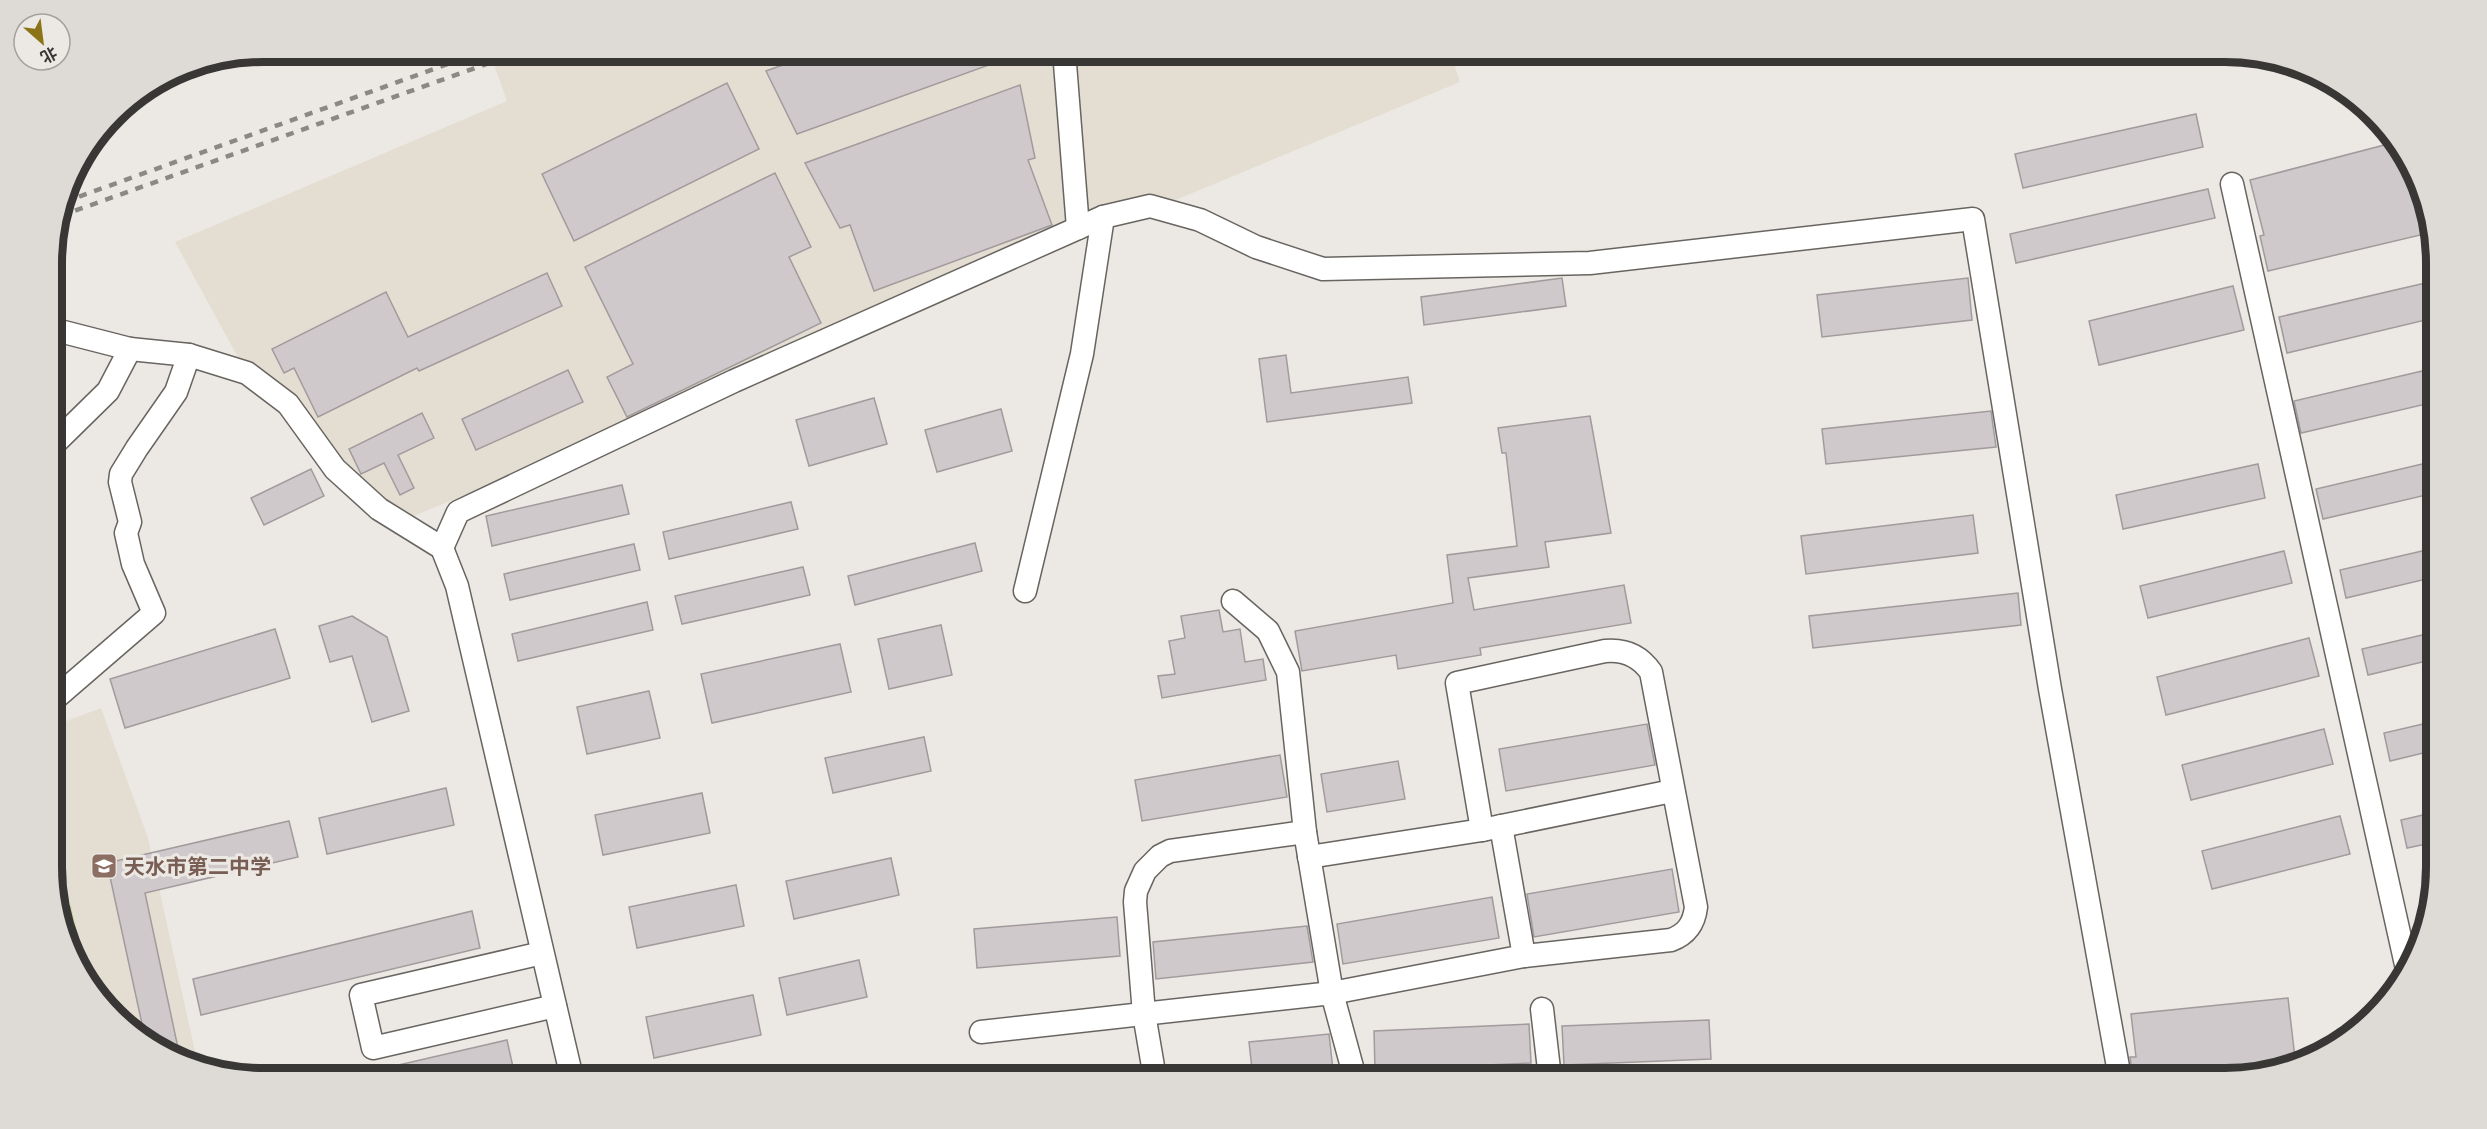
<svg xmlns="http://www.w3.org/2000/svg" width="2487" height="1129" font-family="'Space Grotesk','Noto Sans SC',sans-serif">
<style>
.built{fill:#e4ded2}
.green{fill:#d1d8ad}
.building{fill:#d0c9cc;stroke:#a19b9d;stroke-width:1.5}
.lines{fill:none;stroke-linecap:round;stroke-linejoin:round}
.minor-casing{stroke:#686561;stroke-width:25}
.minor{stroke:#fff;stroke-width:22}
.rail{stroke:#8b8985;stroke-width:4.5;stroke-dasharray:8 8;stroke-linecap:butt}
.labels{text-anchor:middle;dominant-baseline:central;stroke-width:6;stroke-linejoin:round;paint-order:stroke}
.education-label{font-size:21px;font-weight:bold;fill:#785e54;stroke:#ece9e4;text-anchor:start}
.rim{fill:none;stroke:#383735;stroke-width:8}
</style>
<rect width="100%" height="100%" fill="#ece9e4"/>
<g class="built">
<path d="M 489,51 L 1450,51 L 1460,82 L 385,528 L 253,385 L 175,242 L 507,101 Z"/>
<path d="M 101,708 L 148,838 L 198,1065 L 181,1062 L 95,995 L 53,894 L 53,726 Z"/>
</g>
<path class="green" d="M 71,905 L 87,976 L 59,908 Z"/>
<g class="building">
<path d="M 822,51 L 1021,51 L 1022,53 L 797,134 L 766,71 Z"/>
<path d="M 727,83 L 759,149 L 574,241 L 542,174 Z"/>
<path d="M 1020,85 L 1035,158 L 1028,160 L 1052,225 L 874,291 L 850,225 L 840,228 L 805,163 Z"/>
<path d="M 2196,114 L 2203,147 L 2023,188 L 2015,154 Z"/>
<path d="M 2396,142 L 2433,232 L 2268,271 L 2260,236 L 2264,235 L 2250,180 Z"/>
<path d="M 775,173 L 811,247 L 789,257 L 821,323 L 627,417 L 607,377 L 633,364 L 585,267 Z"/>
<path d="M 2208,189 L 2215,218 L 2016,263 L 2010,234 Z"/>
<path d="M 547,273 L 562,306 L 419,371 L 417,368 L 318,417 L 294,368 L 284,373 L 272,349 L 386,292 L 408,337 Z"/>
<path d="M 1562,278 L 1566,306 L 1424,325 L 1421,297 Z"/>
<path d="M 1968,278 L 1972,320 L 1822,337 L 1817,295 Z"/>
<path d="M 2434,281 L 2434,318 L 2287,353 L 2279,317 Z"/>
<path d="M 2233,286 L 2244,330 L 2099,365 L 2089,321 Z"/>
<path d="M 1286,355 L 1291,393 L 1408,377 L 1412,403 L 1267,422 L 1259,359 Z"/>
<path d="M 2435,368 L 2435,402 L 2301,433 L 2294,401 Z"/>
<path d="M 568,370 L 583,402 L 476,450 L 462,419 Z"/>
<path d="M 874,398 L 887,444 L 809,466 L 796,420 Z"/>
<path d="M 1001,409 L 1012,451 L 937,472 L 925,430 Z"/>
<path d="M 1991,411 L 1996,447 L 1826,464 L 1822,429 Z"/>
<path d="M 422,413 L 434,438 L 398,455 L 414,488 L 400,495 L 384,463 L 361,474 L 349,449 Z"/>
<path d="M 1590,416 L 1611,533 L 1545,542 L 1549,567 L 1468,578 L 1474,610 L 1624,585 L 1631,623 L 1480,648 L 1481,655 L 1398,669 L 1396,655 L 1302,671 L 1295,631 L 1453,603 L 1447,555 L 1517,546 L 1506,453 L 1502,453 L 1498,428 Z"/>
<path d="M 2435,461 L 2435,493 L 2323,519 L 2316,489 Z"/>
<path d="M 2258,464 L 2265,498 L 2123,529 L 2116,495 Z"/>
<path d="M 311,469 L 324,496 L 264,525 L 251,498 Z"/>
<path d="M 622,485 L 629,514 L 492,546 L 486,516 Z"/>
<path d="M 791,502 L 798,529 L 669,559 L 663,532 Z"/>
<path d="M 1973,515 L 1978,553 L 1806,574 L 1801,536 Z"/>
<path d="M 975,543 L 982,571 L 855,605 L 848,576 Z"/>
<path d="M 634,544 L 640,570 L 510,600 L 504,574 Z"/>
<path d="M 2435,548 L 2435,577 L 2346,598 L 2340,570 Z"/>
<path d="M 2284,551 L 2292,583 L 2148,618 L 2140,586 Z"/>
<path d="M 803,567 L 810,595 L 682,624 L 675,596 Z"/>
<path d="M 2018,593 L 2021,625 L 1813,648 L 1809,616 Z"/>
<path d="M 647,602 L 653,630 L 518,661 L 512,634 Z"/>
<path d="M 1219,610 L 1223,632 L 1240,629 L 1245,662 L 1263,659 L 1266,680 L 1162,698 L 1158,676 L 1175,674 L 1169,641 L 1185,638 L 1181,616 Z"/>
<path d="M 352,616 L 387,637 L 409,711 L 372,722 L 352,656 L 330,662 L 319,626 Z"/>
<path d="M 941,625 L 952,675 L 889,689 L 878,639 Z"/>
<path d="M 275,629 L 290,678 L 125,728 L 110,679 Z"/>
<path d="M 2435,632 L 2435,659 L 2368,675 L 2362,649 Z"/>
<path d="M 2309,638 L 2319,676 L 2166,715 L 2157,677 Z"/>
<path d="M 840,644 L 851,692 L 712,723 L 701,674 Z"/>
<path d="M 649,691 L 660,738 L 587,754 L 577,707 Z"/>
<path d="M 2436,721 L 2436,750 L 2390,761 L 2384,733 Z"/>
<path d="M 1647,724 L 1655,765 L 1506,791 L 1499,749 Z"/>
<path d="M 2324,729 L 2333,764 L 2191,800 L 2182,765 Z"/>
<path d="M 924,737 L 931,771 L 833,793 L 825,758 Z"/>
<path d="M 1280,755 L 1287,797 L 1142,821 L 1135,780 Z"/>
<path d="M 1398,761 L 1405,799 L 1327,812 L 1321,774 Z"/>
<path d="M 446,788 L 454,825 L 327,854 L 319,818 Z"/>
<path d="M 702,793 L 710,833 L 603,855 L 595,815 Z"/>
<path d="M 2436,812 L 2436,842 L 2407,848 L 2401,820 Z"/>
<path d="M 2340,816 L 2350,854 L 2212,889 L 2202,851 Z"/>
<path d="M 289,821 L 298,857 L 145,893 L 181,1062 L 144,1033 L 107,863 Z"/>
<path d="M 891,858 L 899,895 L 794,919 L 786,881 Z"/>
<path d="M 1672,869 L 1679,912 L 1534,937 L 1527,894 Z"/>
<path d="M 736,885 L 744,926 L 637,948 L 629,907 Z"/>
<path d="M 1492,897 L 1499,938 L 1343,964 L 1337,924 Z"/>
<path d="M 472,911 L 480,948 L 201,1015 L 193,979 Z"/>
<path d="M 1117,917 L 1120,956 L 977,968 L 974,929 Z"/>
<path d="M 1307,926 L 1313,962 L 1156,979 L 1153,942 Z"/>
<path d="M 859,960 L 867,997 L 787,1015 L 779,978 Z"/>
<path d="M 753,995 L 761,1035 L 654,1058 L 646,1017 Z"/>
<path d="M 2288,998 L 2295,1058 L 2238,1078 L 2133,1078 L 2130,1057 L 2136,1057 L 2131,1014 Z"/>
<path d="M 1709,1020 L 1711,1059 L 1564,1065 L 1562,1026 Z"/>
<path d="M 1529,1024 L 1531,1063 L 1375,1070 L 1374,1031 Z"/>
<path d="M 1329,1034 L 1333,1070 L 1253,1078 L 1249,1042 Z"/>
<path d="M 507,1040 L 515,1076 L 369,1078 L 368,1072 Z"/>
</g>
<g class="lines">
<defs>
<g id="minor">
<path d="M 1064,51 L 1078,228"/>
<path d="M 2232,184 L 2407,969"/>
<path d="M 52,329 L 130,349 L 189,355 L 247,373 L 288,404 L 335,469 L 379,509 L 442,548 L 457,586 L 572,1078"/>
<path d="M 52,446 L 108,391 L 130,349"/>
<path d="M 442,548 L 458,512 L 734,381 L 1103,217 L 1150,206 L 1200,220 L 1256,247 L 1323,269 L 1590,263 L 1973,219 L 2050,689 L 2120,1078"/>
<path d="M 1025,591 L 1082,354 L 1103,217"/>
<path d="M 1233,601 L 1268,631 L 1288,672 L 1305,832 L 1332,993 L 1524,956 L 1501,826"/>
<path d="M 52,701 L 154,613 L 133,564 L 126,533 L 130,522 L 120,482 L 121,474 L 137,448 L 176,392 L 189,355"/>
<path d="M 1482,830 L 1457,683 L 1605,651 C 1625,649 1640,656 1651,672 L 1696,907 C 1694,924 1687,934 1671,940 L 1524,956"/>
<path d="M 1309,857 L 1482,830 L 1672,791"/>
<path d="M 542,953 L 361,995 L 373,1048 L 555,1006"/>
<path d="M 1542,1009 L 1550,1078"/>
<path d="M 981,1032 L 1332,993 L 1355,1078"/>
<path d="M 1155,1078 L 1144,1014 L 1135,902 L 1136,891 L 1145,871 L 1160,856 L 1170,851 L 1305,832"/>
</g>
</defs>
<use href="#minor" class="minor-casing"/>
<use href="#minor" class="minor"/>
<g class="rail">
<path d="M 64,202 L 484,51"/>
<path d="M 60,216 L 523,51"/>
</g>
</g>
<defs>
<symbol id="school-square" viewBox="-11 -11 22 22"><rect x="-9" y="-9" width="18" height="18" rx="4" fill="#8d6e63" stroke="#ece9e4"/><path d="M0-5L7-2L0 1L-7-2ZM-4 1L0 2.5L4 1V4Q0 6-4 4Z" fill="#fff"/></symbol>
</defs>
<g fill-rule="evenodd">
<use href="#school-square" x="89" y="851" width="30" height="30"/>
</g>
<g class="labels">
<g class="education-label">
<text x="124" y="866">天水市第二中学</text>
</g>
</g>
<path d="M0 0H2487V1129H0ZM263 62H2225A201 201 0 0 1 2426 263V867A201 201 0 0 1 2225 1068H263A201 201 0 0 1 62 867V263A201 201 0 0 1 263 62Z" fill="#dedbd6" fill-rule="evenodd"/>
<path class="rim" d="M263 62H2225A201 201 0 0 1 2426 263V867A201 201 0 0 1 2225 1068H263A201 201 0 0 1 62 867V263A201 201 0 0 1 263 62Z"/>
<g transform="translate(42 42) rotate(152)"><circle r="28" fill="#ece9e4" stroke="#a4a29e" stroke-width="1.5"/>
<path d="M0-4.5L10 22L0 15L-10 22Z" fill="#8b7418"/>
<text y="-9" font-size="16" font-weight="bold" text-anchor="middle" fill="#383735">北</text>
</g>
</svg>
